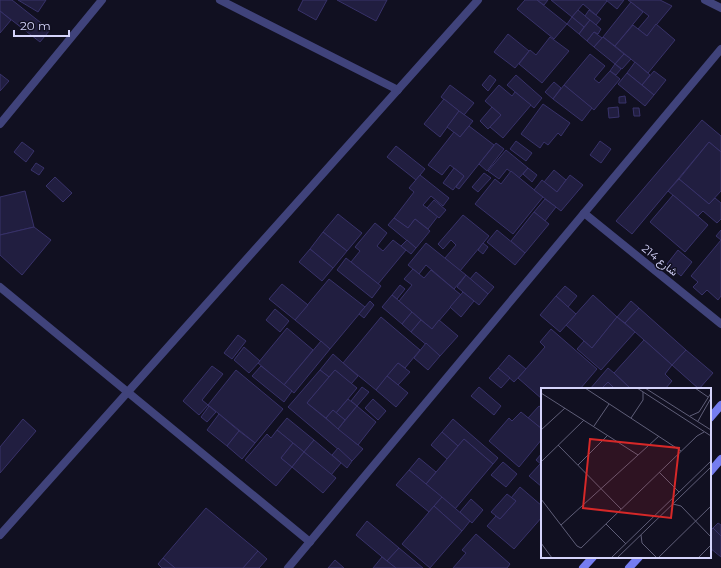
<svg xmlns="http://www.w3.org/2000/svg" width="721" height="568" font-family="Montserrat,Vazirmatn,sans-serif">
<style>
.building{fill:#211e40;stroke:#383269}
.lines{fill:none;stroke-linecap:round;stroke-linejoin:round}
.minor{stroke:#40437b;stroke-width:8}
.secondary{stroke:#757df1;stroke-width:8}
.labels{text-anchor:middle;dominant-baseline:central;stroke-width:3;stroke-linejoin:round;paint-order:stroke}
.street-label{font-size:11px;fill:#d5d4fb;stroke:#111021}
.inset-road{fill:none;stroke:#5f5e78;stroke-width:1}
.view{fill:#d62828;fill-opacity:0.15;stroke:#d62828;stroke-width:2}
.inset-edge{fill:none;stroke:#d5d4fb;stroke-width:2}
</style>
<rect width="100%" height="100%" fill="#111021"/>
<g class="building">
<path d="M 0,0 L 12,0 L 50,30 L 40,42 L 0,11 Z"/>
<path d="M 18,0 L 46,0 L 38,12 Z"/>
<path d="M 303,0 L 327,0 L 316,20 L 298,10 Z"/>
<path d="M 337,0 L 387,0 L 376,21 Z"/>
<path d="M 525,0 L 537,0 L 567,24 L 554,39 L 517,9 Z"/>
<path d="M 537,0 L 548,0 L 544,5 Z"/>
<path d="M 551,0 L 606,0 L 607,1 L 596,15 L 583,4 L 572,17 Z"/>
<path d="M 606,0 L 624,0 L 617,9 Z"/>
<path d="M 628,0 L 660,0 L 672,6 L 647,36 L 638,29 L 649,16 Z"/>
<path d="M 631,2 L 643,12 L 615,46 L 603,37 Z"/>
<path d="M 578,10 L 590,20 L 584,27 L 572,17 Z"/>
<path d="M 589,10 L 601,19 L 596,25 L 585,16 Z"/>
<path d="M 0,11 L 11,20 L 0,33 Z"/>
<path d="M 572,17 L 584,27 L 579,34 L 567,24 Z"/>
<path d="M 590,20 L 601,29 L 598,34 L 594,32 L 587,41 L 579,34 Z"/>
<path d="M 656,24 L 675,40 L 648,73 L 615,46 L 633,25 L 647,36 Z"/>
<path d="M 594,32 L 602,38 L 594,47 L 587,41 Z"/>
<path d="M 508,34 L 529,51 L 515,68 L 494,52 Z"/>
<path d="M 550,37 L 569,51 L 542,83 L 519,64 L 530,50 L 536,55 Z"/>
<path d="M 603,37 L 624,54 L 615,64 L 594,47 Z"/>
<path d="M 590,54 L 605,66 L 594,79 L 599,83 L 610,71 L 620,79 L 594,110 L 564,85 Z"/>
<path d="M 624,54 L 631,59 L 622,69 L 615,64 Z"/>
<path d="M 635,62 L 650,75 L 642,85 L 627,73 Z"/>
<path d="M 615,64 L 621,69 L 616,75 L 610,71 Z"/>
<path d="M 654,71 L 666,80 L 654,95 L 642,85 Z"/>
<path d="M 627,73 L 654,95 L 645,106 L 618,84 Z"/>
<path d="M 0,74 L 9,81 L 0,91 Z"/>
<path d="M 490,75 L 496,80 L 488,91 L 482,85 Z"/>
<path d="M 516,75 L 542,98 L 534,108 L 507,85 Z"/>
<path d="M 554,82 L 561,88 L 553,99 L 545,92 Z"/>
<path d="M 450,85 L 474,103 L 464,115 L 441,97 Z"/>
<path d="M 499,85 L 512,96 L 515,92 L 531,105 L 503,138 L 490,127 L 501,115 L 485,101 Z"/>
<path d="M 564,85 L 592,108 L 582,121 L 553,99 Z"/>
<path d="M 625,96 L 626,103 L 619,103 L 619,97 Z"/>
<path d="M 444,99 L 459,111 L 440,137 L 424,124 Z"/>
<path d="M 543,104 L 570,123 L 561,136 L 558,133 L 548,145 L 544,142 L 540,148 L 521,134 Z"/>
<path d="M 492,107 L 501,115 L 488,129 L 480,121 Z"/>
<path d="M 618,107 L 619,117 L 609,118 L 608,108 Z"/>
<path d="M 633,108 L 639,108 L 640,116 L 634,116 Z"/>
<path d="M 459,111 L 473,121 L 460,137 L 447,127 Z"/>
<path d="M 702,120 L 721,136 L 721,152 L 709,142 L 632,234 L 616,221 Z"/>
<path d="M 469,126 L 494,145 L 459,189 L 456,187 L 464,176 L 450,165 L 442,175 L 428,165 L 454,132 L 460,137 Z"/>
<path d="M 516,141 L 532,153 L 526,161 L 510,149 Z"/>
<path d="M 600,141 L 611,149 L 601,163 L 590,155 Z"/>
<path d="M 22,142 L 34,151 L 26,162 L 14,152 Z"/>
<path d="M 709,142 L 721,152 L 721,191 L 709,204 L 679,179 Z"/>
<path d="M 496,143 L 504,149 L 487,171 L 479,164 Z"/>
<path d="M 396,146 L 425,169 L 416,180 L 387,157 Z"/>
<path d="M 506,150 L 528,168 L 519,178 L 507,169 L 499,179 L 488,171 Z"/>
<path d="M 36,163 L 44,168 L 39,175 L 31,170 Z"/>
<path d="M 454,168 L 464,176 L 453,190 L 443,183 Z"/>
<path d="M 528,168 L 537,175 L 532,182 L 523,174 Z"/>
<path d="M 554,170 L 566,180 L 557,192 L 544,182 Z"/>
<path d="M 511,171 L 543,197 L 513,234 L 475,204 L 495,179 L 501,184 Z"/>
<path d="M 484,173 L 491,178 L 478,192 L 472,187 Z"/>
<path d="M 420,175 L 449,198 L 443,206 L 431,196 L 423,205 L 438,216 L 428,229 L 415,219 L 408,228 L 394,218 L 414,192 L 409,188 Z"/>
<path d="M 570,175 L 583,185 L 561,211 L 534,190 L 542,180 L 557,192 Z"/>
<path d="M 55,177 L 72,193 L 63,202 L 46,186 Z"/>
<path d="M 679,179 L 709,204 L 715,198 L 721,203 L 721,219 L 717,223 L 703,211 L 698,216 L 668,191 Z"/>
<path d="M 25,191 L 34,227 L 0,235 L 0,197 Z"/>
<path d="M 673,195 L 708,225 L 685,252 L 650,222 Z"/>
<path d="M 545,199 L 556,207 L 545,221 L 534,212 Z"/>
<path d="M 434,200 L 446,210 L 439,218 L 427,208 Z"/>
<path d="M 534,212 L 549,224 L 525,253 L 511,241 Z"/>
<path d="M 338,214 L 362,233 L 347,251 L 323,232 Z"/>
<path d="M 463,215 L 489,236 L 460,271 L 445,258 L 456,245 L 451,240 L 443,249 L 438,244 Z"/>
<path d="M 394,218 L 408,228 L 415,219 L 430,231 L 416,248 L 388,225 Z"/>
<path d="M 375,223 L 387,233 L 377,246 L 383,251 L 393,240 L 406,250 L 378,284 L 351,262 L 360,251 L 355,247 Z"/>
<path d="M 34,227 L 51,240 L 22,275 L 0,255 L 0,235 Z"/>
<path d="M 497,230 L 525,253 L 515,265 L 487,242 Z"/>
<path d="M 721,230 L 721,240 L 716,236 Z"/>
<path d="M 323,232 L 347,251 L 333,268 L 310,249 Z"/>
<path d="M 407,240 L 416,248 L 411,254 L 401,246 Z"/>
<path d="M 721,240 L 721,296 L 718,300 L 707,290 L 702,295 L 693,287 L 698,282 L 691,276 Z"/>
<path d="M 426,243 L 466,275 L 454,289 L 426,265 L 419,274 L 408,265 Z"/>
<path d="M 483,243 L 488,247 L 483,254 L 478,250 Z"/>
<path d="M 310,249 L 333,268 L 322,281 L 299,262 Z"/>
<path d="M 678,250 L 692,262 L 681,276 L 667,264 Z"/>
<path d="M 346,258 L 381,286 L 372,298 L 337,270 Z"/>
<path d="M 413,269 L 424,278 L 431,270 L 461,295 L 432,329 L 399,301 L 412,285 L 404,279 Z"/>
<path d="M 476,272 L 494,287 L 488,294 L 470,279 Z"/>
<path d="M 466,275 L 488,294 L 479,305 L 457,287 Z"/>
<path d="M 329,279 L 365,307 L 330,349 L 295,320 Z"/>
<path d="M 282,284 L 308,305 L 295,320 L 269,299 Z"/>
<path d="M 400,285 L 405,289 L 397,299 L 392,295 Z"/>
<path d="M 565,286 L 577,296 L 568,307 L 556,296 Z"/>
<path d="M 463,292 L 474,301 L 461,317 L 450,307 Z"/>
<path d="M 392,295 L 412,312 L 402,324 L 382,307 Z"/>
<path d="M 593,295 L 617,317 L 592,348 L 566,325 Z"/>
<path d="M 556,296 L 576,314 L 560,332 L 540,315 Z"/>
<path d="M 370,301 L 374,305 L 364,318 L 359,314 Z"/>
<path d="M 631,301 L 639,308 L 625,323 L 617,317 Z"/>
<path d="M 639,308 L 686,350 L 672,365 L 625,323 Z"/>
<path d="M 275,309 L 289,321 L 280,332 L 266,320 Z"/>
<path d="M 412,312 L 421,320 L 411,332 L 402,324 Z"/>
<path d="M 381,317 L 420,350 L 405,368 L 398,363 L 376,390 L 343,363 Z"/>
<path d="M 617,317 L 635,332 L 601,370 L 577,349 L 584,341 L 592,348 Z"/>
<path d="M 421,320 L 432,329 L 439,320 L 458,336 L 440,356 L 411,332 Z"/>
<path d="M 287,328 L 313,350 L 284,385 L 258,363 Z"/>
<path d="M 551,329 L 597,369 L 580,389 L 542,389 L 542,399 L 518,378 L 545,347 L 540,342 Z"/>
<path d="M 238,335 L 246,341 L 232,359 L 224,353 Z"/>
<path d="M 644,340 L 672,365 L 665,374 L 672,381 L 665,389 L 631,389 L 614,373 Z"/>
<path d="M 321,341 L 330,349 L 294,393 L 284,385 Z"/>
<path d="M 426,343 L 440,356 L 428,370 L 414,358 Z"/>
<path d="M 244,347 L 260,361 L 249,373 L 234,360 Z"/>
<path d="M 686,350 L 713,373 L 699,389 L 672,365 Z"/>
<path d="M 333,354 L 358,376 L 351,384 L 335,370 L 329,377 L 320,370 Z"/>
<path d="M 509,355 L 526,369 L 514,382 L 498,368 Z"/>
<path d="M 398,363 L 410,372 L 398,385 L 387,376 Z"/>
<path d="M 212,366 L 223,374 L 202,400 L 208,405 L 199,415 L 183,401 Z"/>
<path d="M 261,366 L 292,391 L 284,402 L 252,376 Z"/>
<path d="M 498,368 L 510,378 L 501,388 L 489,378 Z"/>
<path d="M 608,368 L 614,373 L 631,389 L 615,389 L 608,382 L 601,389 L 590,389 Z"/>
<path d="M 236,370 L 283,409 L 255,443 L 208,405 Z"/>
<path d="M 320,370 L 329,377 L 307,403 L 363,449 L 352,461 L 288,407 Z"/>
<path d="M 335,370 L 357,388 L 336,413 L 333,410 L 326,418 L 307,403 Z"/>
<path d="M 387,376 L 408,393 L 396,407 L 376,390 Z"/>
<path d="M 608,382 L 615,389 L 601,389 Z"/>
<path d="M 362,387 L 369,392 L 357,406 L 351,401 Z"/>
<path d="M 479,387 L 501,406 L 494,415 L 471,396 Z"/>
<path d="M 348,399 L 357,406 L 345,420 L 336,413 Z"/>
<path d="M 373,399 L 386,411 L 378,420 L 365,408 Z"/>
<path d="M 209,406 L 216,412 L 207,422 L 201,417 Z"/>
<path d="M 357,406 L 376,422 L 358,445 L 338,429 Z"/>
<path d="M 539,406 L 542,408 L 542,429 L 528,418 Z"/>
<path d="M 333,410 L 345,420 L 338,429 L 326,418 Z"/>
<path d="M 521,412 L 542,429 L 542,439 L 519,467 L 489,441 L 509,418 L 512,421 Z"/>
<path d="M 219,414 L 239,431 L 227,446 L 207,430 Z"/>
<path d="M 287,418 L 314,440 L 304,452 L 277,430 Z"/>
<path d="M 23,419 L 36,431 L 0,473 L 0,447 Z"/>
<path d="M 453,419 L 498,458 L 493,464 L 464,439 L 458,446 L 442,432 Z"/>
<path d="M 277,430 L 293,443 L 281,458 L 292,467 L 276,486 L 245,460 L 267,434 L 271,438 Z"/>
<path d="M 239,431 L 255,443 L 242,459 L 227,446 Z"/>
<path d="M 442,432 L 458,446 L 447,459 L 431,445 Z"/>
<path d="M 464,439 L 493,464 L 455,509 L 426,484 Z"/>
<path d="M 314,440 L 341,463 L 331,475 L 304,452 Z"/>
<path d="M 293,443 L 304,452 L 292,467 L 281,458 Z"/>
<path d="M 338,448 L 352,461 L 347,468 L 332,455 Z"/>
<path d="M 304,452 L 336,478 L 323,493 L 292,467 Z"/>
<path d="M 542,453 L 542,465 L 536,460 Z"/>
<path d="M 419,458 L 436,472 L 426,484 L 409,470 Z"/>
<path d="M 503,462 L 517,474 L 506,487 L 491,475 Z"/>
<path d="M 540,464 L 542,465 L 542,487 L 529,476 Z"/>
<path d="M 409,470 L 442,497 L 429,512 L 396,485 Z"/>
<path d="M 520,487 L 542,506 L 542,517 L 514,549 L 487,526 L 496,516 L 500,519 L 516,501 L 511,498 Z"/>
<path d="M 507,494 L 516,501 L 500,519 L 491,512 Z"/>
<path d="M 442,497 L 470,521 L 462,531 L 434,506 Z"/>
<path d="M 471,499 L 483,510 L 472,523 L 460,512 Z"/>
<path d="M 434,506 L 462,531 L 430,568 L 402,544 Z"/>
<path d="M 206,508 L 258,551 L 243,568 L 175,568 L 163,558 Z"/>
<path d="M 367,521 L 399,548 L 387,561 L 356,535 Z"/>
<path d="M 718,523 L 721,525 L 721,536 L 713,528 Z"/>
<path d="M 713,528 L 721,536 L 721,557 L 710,548 L 710,531 Z"/>
<path d="M 476,534 L 510,564 L 507,568 L 453,568 L 466,553 L 462,550 Z"/>
<path d="M 399,548 L 423,568 L 396,568 L 387,561 Z"/>
<path d="M 258,551 L 267,559 L 259,568 L 243,568 Z"/>
<path d="M 382,557 L 387,561 L 396,568 L 373,568 Z"/>
<path d="M 163,558 L 175,568 L 162,568 L 158,564 Z"/>
<path d="M 335,560 L 344,568 L 328,568 Z"/>
</g>
<g class="lines">
<g class="minor">
<path d="M 220,0 L 398,90"/>
<path d="M 705,0 L 721,8"/>
<path d="M 0,124 L 102,0"/>
<path d="M 584,213 L 721,324"/>
<path d="M 0,287 L 310,542"/>
<path d="M 0,535 L 478,0"/>
<path d="M 288,568 L 721,49"/>
</g>
<g class="secondary">
<path d="M 710,418 L 721,405"/>
<path d="M 710,472 L 721,459"/>
<path d="M 583,568 L 593,557"/>
<path d="M 629,568 L 639,557"/>
</g>
</g>
<g class="labels">
<g class="street-label">
<text transform="translate(660 260) rotate(39)">214 شارع</text>
</g>
</g>
<g transform="translate(541 388)">
<rect width="170" height="170" fill="#111021"/>
<path class="inset-road" d="M 44,0 L 140,63M 96,0 L 170,48M 104,0 L 170,42M 154,0 L 167,9M 0,5 L 97,67M 149,28 L 158,24 L 170,5M 90,30 L 102,12 L 102,4M 157,33 L 170,10M 53,38 L 68,16M 0,42 L 24,20M 17,57 L 80,121M 0,74 L 43,32M 37,77 L 67,47M 118,84 L 138,104M 0,111 L 36,158 L 40,160 L 156,48 L 163,44M 132,116 L 140,118 L 170,149M 65,136 L 85,156M 20,137 L 118,48M 100,147 L 101,155 L 116,170M 0,155 L 11,170M 70,170 L 170,73M 76,170 L 170,79M 117,170 L 170,118M 157,170 L 170,157"/>
<path class="view" d="M 49,51 L 138,60 L 130,130 L 42,120 Z"/>
<rect width="170" height="170" class="inset-edge"/>
</g>
<path d="M14 30v6h55v-6" fill="none" stroke="#d5d4fb" stroke-width="2"/>
<text x="20" y="30" font-size="12" fill="#d5d4fb" stroke="#111021" stroke-width="3" paint-order="stroke">20 m</text>
</svg>
